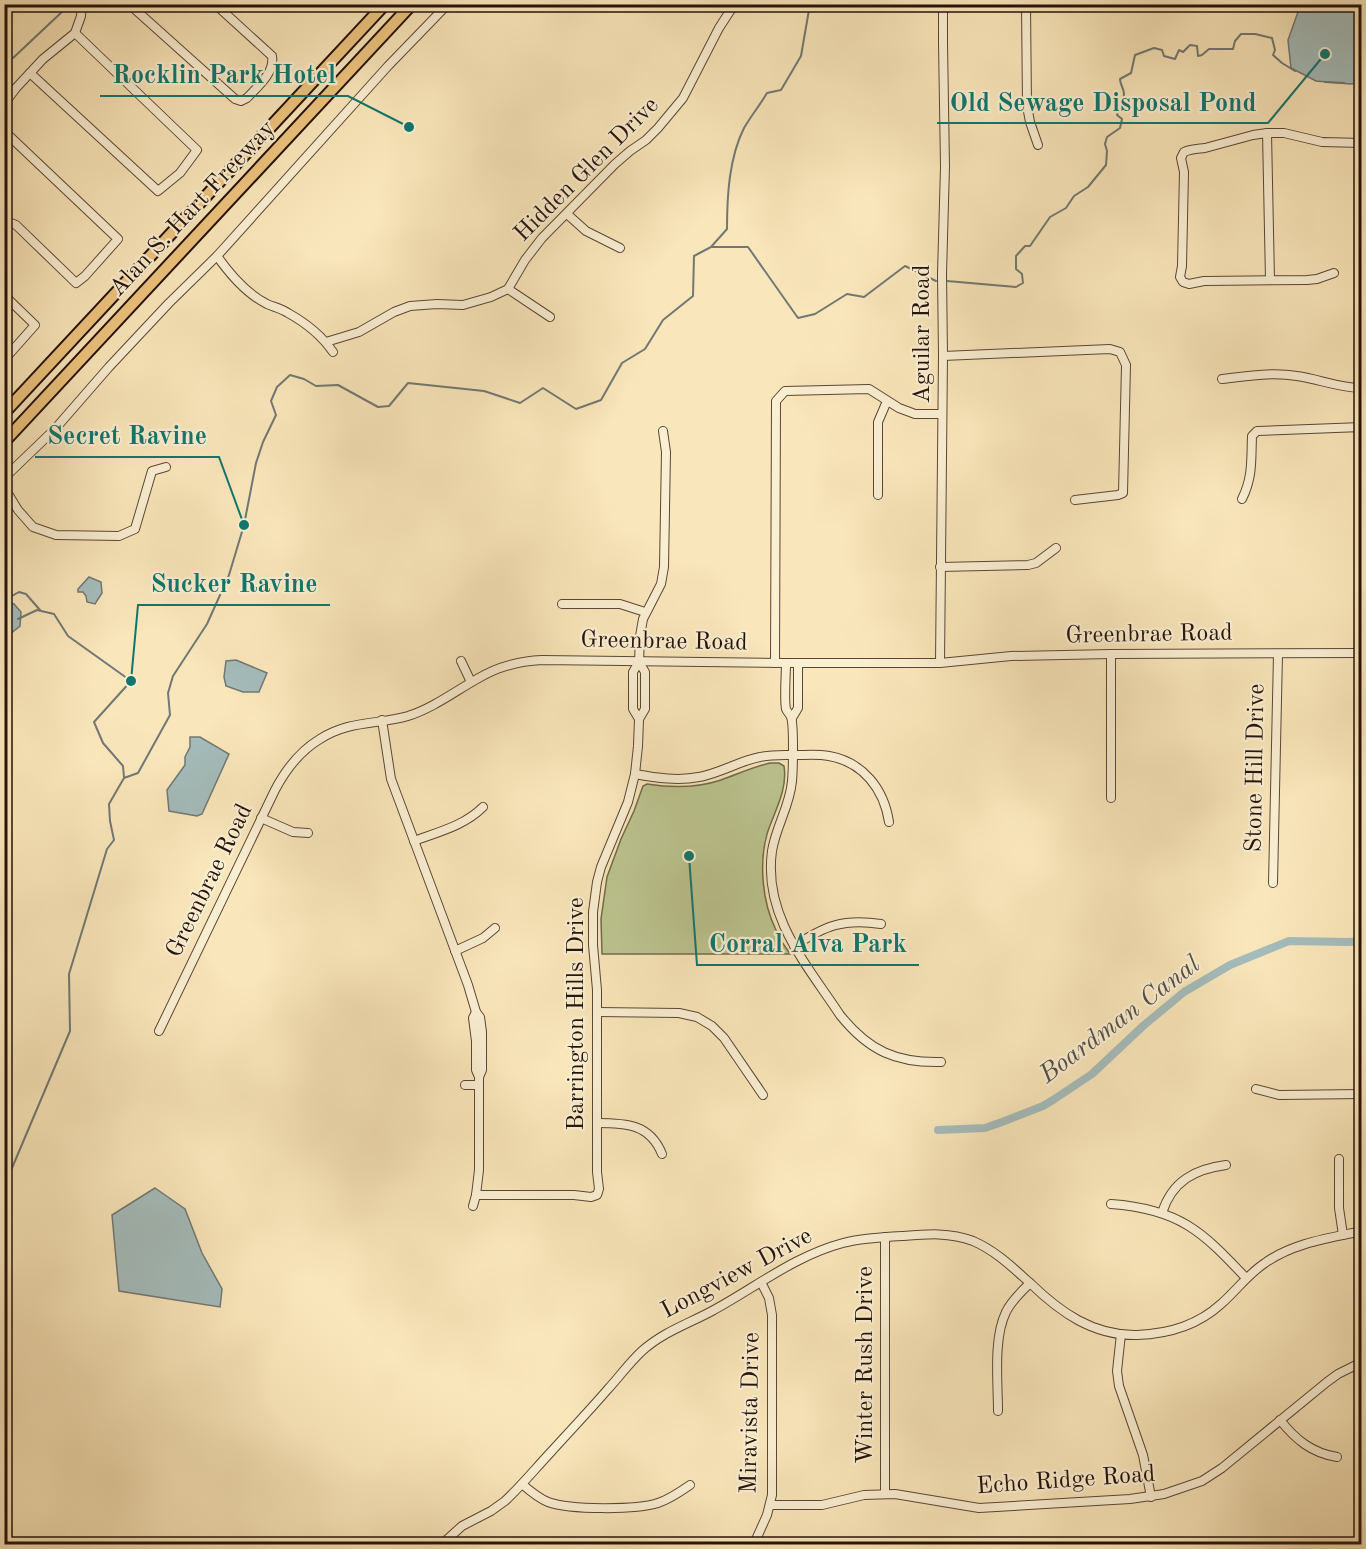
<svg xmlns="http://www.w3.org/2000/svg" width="1366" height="1549" font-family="'Old Standard TT',serif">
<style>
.green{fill:#bcc590;stroke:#706c4d;stroke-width:1.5}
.water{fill:#a4bcbb;stroke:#717874;stroke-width:1.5}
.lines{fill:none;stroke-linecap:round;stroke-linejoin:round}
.stream{stroke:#717874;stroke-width:2}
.canal{stroke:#a4bcbb;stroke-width:8}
.minor-casing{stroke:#594736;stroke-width:10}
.highway-casing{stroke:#24120a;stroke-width:14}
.minor{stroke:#fbefd2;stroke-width:8}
.highway{stroke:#ecc37d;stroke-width:10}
.labels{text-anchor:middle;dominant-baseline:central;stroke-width:4.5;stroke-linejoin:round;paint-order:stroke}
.street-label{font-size:24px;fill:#24120a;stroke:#fbefd2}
.water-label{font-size:26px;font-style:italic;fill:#514e48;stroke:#fbefd2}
.leader{fill:none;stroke:#0f766e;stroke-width:2}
.callout-dot{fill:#0f766e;stroke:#fbefd2;stroke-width:2}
.callout-label{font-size:26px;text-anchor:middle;font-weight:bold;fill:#0f766e;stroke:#fbefd2;stroke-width:4.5;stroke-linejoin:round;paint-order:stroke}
</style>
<rect width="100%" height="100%" fill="#f9e6ba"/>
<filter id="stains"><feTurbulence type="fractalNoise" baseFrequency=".00333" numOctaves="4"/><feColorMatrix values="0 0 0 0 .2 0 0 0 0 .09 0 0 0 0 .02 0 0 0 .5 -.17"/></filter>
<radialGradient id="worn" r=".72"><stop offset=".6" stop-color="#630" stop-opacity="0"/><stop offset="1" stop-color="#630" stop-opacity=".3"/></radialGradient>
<path class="green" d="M 770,763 L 779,763 L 784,766 C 788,790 774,812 767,834 C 759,863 762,902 776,930 C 779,939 785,946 790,954 L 602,954 L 601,919 L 607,877 L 621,839 L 634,811 L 643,786 L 647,784 C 672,788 697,788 721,780 C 738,774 753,767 770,763 Z"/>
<g class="water">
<path d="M 1309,5 L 1361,5 L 1361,83 L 1350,84 L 1316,81 L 1291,68 L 1288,40 L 1298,12 Z"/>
<path d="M 89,577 L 101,582 L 102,593 L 95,604 L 87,602 L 86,596 L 83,592 L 78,592 L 78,589 Z"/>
<path d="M 5,602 L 14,604 L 21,612 L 20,626 L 5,638 Z"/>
<path d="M 236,660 L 267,673 L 259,692 L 243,692 L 226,686 L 224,677 L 226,661 Z"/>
<path d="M 190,737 L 200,737 L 229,754 L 202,814 L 197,816 L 169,811 L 167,790 L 185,765 L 185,757 L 190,747 Z"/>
<path d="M 155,1188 L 185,1209 L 202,1253 L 222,1289 L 220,1307 L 119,1291 L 112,1215 Z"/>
</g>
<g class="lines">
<g class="stream">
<path d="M 13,58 L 64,10 L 64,4"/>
<path d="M 1325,82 L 1344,83"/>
<path d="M 712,247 L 748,247 L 798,318 L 815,314 L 847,294 L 864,297 L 905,266 L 936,281"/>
<path d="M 947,281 L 1016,287 L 1023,283 L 1022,274 L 1016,269 L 1016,256 L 1025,246 L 1030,246 L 1050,217 L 1066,208 L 1074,196 L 1088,187 L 1106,165 L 1107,151 L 1105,144 L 1107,137 L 1120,128 L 1122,119 L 1117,115 C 1119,109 1124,100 1124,94 C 1124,88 1120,85 1120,79 L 1131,73 L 1135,55 L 1154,48 L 1162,50 L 1164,56 L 1175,59 L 1179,50 L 1183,52 L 1190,45 L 1197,46 L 1198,56 L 1202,55 L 1209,49 L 1233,49 L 1235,41 L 1241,34 L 1255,34 L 1272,38 L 1275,50 L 1273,55 L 1282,63 L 1295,71"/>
<path d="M 8,602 L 10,597 L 19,592 L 26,594 L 40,610"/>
<path d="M 18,619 L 37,610 L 54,614 L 68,636 L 131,681 L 94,722 L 103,743 L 123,766 L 124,777"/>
<path d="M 4,1181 L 12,1168 L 70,1031 L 69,974 L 107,849 L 114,840 L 110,821 L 109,804 L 124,778 L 138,773 L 170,715 L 168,693 L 173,676 L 207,624 L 229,575 L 244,525 L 256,463 L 263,442 L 276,415 L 271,401 L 277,387 L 290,375 L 304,379 L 316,386 L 338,385 L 378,407 L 389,406 L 408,383 L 484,391 L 520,403 L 543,388 L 576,409 L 601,400 L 622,363 L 645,349 L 663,320 L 693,296 L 694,256 L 711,247 L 727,229 C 727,196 729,158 744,128 C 751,116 760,105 767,93 L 781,90 L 801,56 L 810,4"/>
</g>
<path class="canal" d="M 938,1130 L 985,1128 L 1002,1122 L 1043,1106 L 1053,1100 L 1092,1074 L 1143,1026 L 1184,992 L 1230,965 L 1289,941 L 1348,942 L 1362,941"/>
<defs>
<g id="minor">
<path d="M 129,4 L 235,99 L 241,101 L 247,98 C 257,87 275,73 272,56 L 215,4"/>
<path d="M 1026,4 L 1027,106 L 1030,122 L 1038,145"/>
<path d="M 4,6 L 11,4"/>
<path d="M 30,73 L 158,191 L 180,173 L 197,150 L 75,33"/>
<path d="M 4,104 L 16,88 L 43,59 L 75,33 L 81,16 L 82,4"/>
<path d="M 4,131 L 118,239 L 85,276 L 76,283 L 16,225 L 4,220"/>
<path d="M 1267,133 L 1270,280"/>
<path d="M 567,214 L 586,231 L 620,248"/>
<path d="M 217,256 C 229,273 247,294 267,304 C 274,307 282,309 288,313 C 306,323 322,336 333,352"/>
<path d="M 1334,273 L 1317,279 L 1307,280 L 1204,281 L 1189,284 L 1183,282 L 1180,277 L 1182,266 L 1184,172 L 1181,158 L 1184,152 C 1191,149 1197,149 1205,148 L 1253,135 L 1267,133 L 1284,133 L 1322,142 L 1362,143"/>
<path d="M 508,289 L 550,317"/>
<path d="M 4,295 L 35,325 L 4,360"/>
<path d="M 326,342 L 359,332 L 394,312 L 410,306 L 437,304 L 463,305 L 491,297 L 508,289 L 525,260 L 542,238 L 615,164 L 630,151 L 646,140 L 658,128 L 683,98 L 719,28 L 730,11 L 736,4"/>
<path d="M 943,356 L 1110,349 L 1120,352 L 1126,365 L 1123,493 L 1118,495 L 1075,500"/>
<path d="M 1222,379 C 1246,376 1272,372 1297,376 C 1319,379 1339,388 1362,388"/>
<path d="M 4,478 L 55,429 L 109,367 L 169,303 L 217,256 L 388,66 L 448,4"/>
<path d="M 4,487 L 18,510 L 33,527 L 56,535 L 119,536 L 135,529 L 152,471 L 166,467"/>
<path d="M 878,495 L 878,422 L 887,401"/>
<path d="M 1242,499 C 1253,477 1251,460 1252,436 L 1257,431 L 1362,427"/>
<path d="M 940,567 L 1028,565 L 1036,563 L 1056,548"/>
<path d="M 562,604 L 620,604 L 645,612"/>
<path d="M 1111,654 L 1111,798"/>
<path d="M 461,661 L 471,682"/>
<path d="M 775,663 L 776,401 L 785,391 L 869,389 L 899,408 L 915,414 L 942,414"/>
<path d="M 786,663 C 786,673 784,701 786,709 C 787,712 790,714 791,717 C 794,725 793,770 792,781 C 790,806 776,826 772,851 C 763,916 807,965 840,1015 C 869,1051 896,1063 941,1062"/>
<path d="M 940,663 L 943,356 L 942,274 L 945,167 L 943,43 L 943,4"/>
<path d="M 792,718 L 798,708 L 798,663"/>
<path d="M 639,719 L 633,709 L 633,672 L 639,662 L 640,636 L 643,619 L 661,584 L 664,567 L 666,452 L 663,431"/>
<path d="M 382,720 L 391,779 L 468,985 L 476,1012 L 480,1017 L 482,1032 L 482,1070 L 479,1077 L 479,1170 L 476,1195 L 473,1206"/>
<path d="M 635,774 C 657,778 678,781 699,777 C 721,773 739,761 760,757 C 772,754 785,755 797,755 C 807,755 818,754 829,756 C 863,762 884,789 889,822"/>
<path d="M 261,818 L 293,832 L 308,833"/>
<path d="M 414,841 C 438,832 464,826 483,807"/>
<path d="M 1273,883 L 1278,654"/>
<path d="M 794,946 C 825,926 843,918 881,924"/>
<path d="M 455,951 L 483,938 L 495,928"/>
<path d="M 476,1012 L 473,1018 L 476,1041 L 476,1070 L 479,1077"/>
<path d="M 597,1012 L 679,1013 L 697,1017 L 712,1026 L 724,1038 L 763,1095"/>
<path d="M 159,1031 L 275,790 C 286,769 300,751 320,739 C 350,720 377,725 408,716 C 433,708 454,692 477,679 C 497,667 519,661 542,660 L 786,663 L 940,663 L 1011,656 L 1111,654 L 1362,653"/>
<path d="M 465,1085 L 479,1085"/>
<path d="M 1256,1089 L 1279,1095 L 1362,1094"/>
<path d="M 597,1123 C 626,1123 650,1124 662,1154"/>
<path d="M 1339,1159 L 1339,1208 L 1343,1235"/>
<path d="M 476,1195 L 574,1195 L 591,1197 L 597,1195 L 599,1189 L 597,1172 L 597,990 L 593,945 L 593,912 L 597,882 L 601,867 L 628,802 L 635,774 L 638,746 L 639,719 L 645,709 L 645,672 L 639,662"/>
<path d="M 1111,1204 C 1179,1209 1202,1231 1246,1278"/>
<path d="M 1162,1213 C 1172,1181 1195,1169 1226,1165"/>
<path d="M 885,1237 L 885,1494"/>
<path d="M 1121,1334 L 1117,1371 L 1119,1386 L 1143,1455 L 1151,1497"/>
<path d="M 998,1411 C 998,1383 993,1338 1006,1312 C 1011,1301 1021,1292 1030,1283"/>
<path d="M 1280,1420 C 1296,1440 1312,1453 1337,1457"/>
<path d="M 522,1484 C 530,1491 538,1498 548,1502 C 570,1510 636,1510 658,1503 C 670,1499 680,1492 690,1485"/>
<path d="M 770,1505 L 822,1505 L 864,1495 L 895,1494 L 979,1508 L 1130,1499 L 1164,1494 L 1202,1481 L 1222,1468 L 1327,1382 L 1338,1374 L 1362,1362"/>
<path d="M 442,1544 L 462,1526 L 491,1511 L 505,1501 C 521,1486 535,1469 550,1453 C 569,1432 589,1411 608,1389 C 620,1376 629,1363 642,1351 C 663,1332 688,1324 712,1311 C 755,1288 794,1256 843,1243 C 862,1238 883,1237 903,1236 C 927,1234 950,1232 973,1241 C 996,1251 1012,1267 1030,1283 C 1060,1312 1093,1336 1137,1335 C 1167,1334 1198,1325 1221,1304 C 1236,1291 1248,1274 1265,1263 C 1293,1243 1329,1238 1362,1231"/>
<path d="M 754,1544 L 767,1515 L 772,1495 L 772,1315 L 769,1298 L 761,1282"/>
</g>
<g id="highway">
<path d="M 4,413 L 385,4"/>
<path d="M 4,442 L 412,4"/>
</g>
</defs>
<use href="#minor" class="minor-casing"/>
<use href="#highway" class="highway-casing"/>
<use href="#minor" class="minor"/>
<use href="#highway" class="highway"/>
</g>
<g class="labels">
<g class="street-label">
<text transform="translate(587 170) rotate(-45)">Hidden Glen Drive</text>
<text transform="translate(193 209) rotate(-47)">Alan S. Hart Freeway</text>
<text transform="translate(923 334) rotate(-90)">Aguilar Road</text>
<text transform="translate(1149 635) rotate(-1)">Greenbrae Road</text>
<text transform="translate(664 642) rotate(1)">Greenbrae Road</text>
<text transform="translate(1256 768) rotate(-89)">Stone Hill Drive</text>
<text transform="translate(210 881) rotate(-64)">Greenbrae Road</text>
<text transform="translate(577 1014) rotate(-90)">Barrington Hills Drive</text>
<text transform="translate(737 1274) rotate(-28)">Longview Drive</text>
<text transform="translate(866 1365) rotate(-90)">Winter Rush Drive</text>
<text transform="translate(751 1413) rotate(-89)">Miravista Drive</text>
<text transform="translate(1066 1481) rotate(-4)">Echo Ridge Road</text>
</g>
<g class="water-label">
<text transform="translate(1120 1020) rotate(-37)">Boardman Canal</text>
</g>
</g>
<path class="leader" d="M409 127L348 96H100M1325 54L1268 123H937M244 525L219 457H35M131 681L138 605H330M689 856L697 965H919"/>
<g class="callout-dot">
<circle cx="409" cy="127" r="6"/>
<circle cx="1325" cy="54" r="6"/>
<circle cx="244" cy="525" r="6"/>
<circle cx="131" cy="681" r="6"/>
<circle cx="689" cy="856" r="6"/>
</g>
<g class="callout-label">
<text x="224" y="83">Rocklin Park Hotel</text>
<text x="1103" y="111">Old Sewage Disposal Pond</text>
<text x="127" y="444">Secret Ravine</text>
<text x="234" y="592">Sucker Ravine</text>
<text x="808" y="952">Corral Alva Park</text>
</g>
<rect width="1366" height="1549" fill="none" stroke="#f9e6ba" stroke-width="24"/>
<rect x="6" y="6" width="1354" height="1537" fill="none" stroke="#24120a" stroke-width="3"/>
<rect x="12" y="12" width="1342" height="1525" fill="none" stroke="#24120a" stroke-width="1.5"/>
<rect width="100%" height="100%" filter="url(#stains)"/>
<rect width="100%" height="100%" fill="url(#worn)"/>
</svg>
